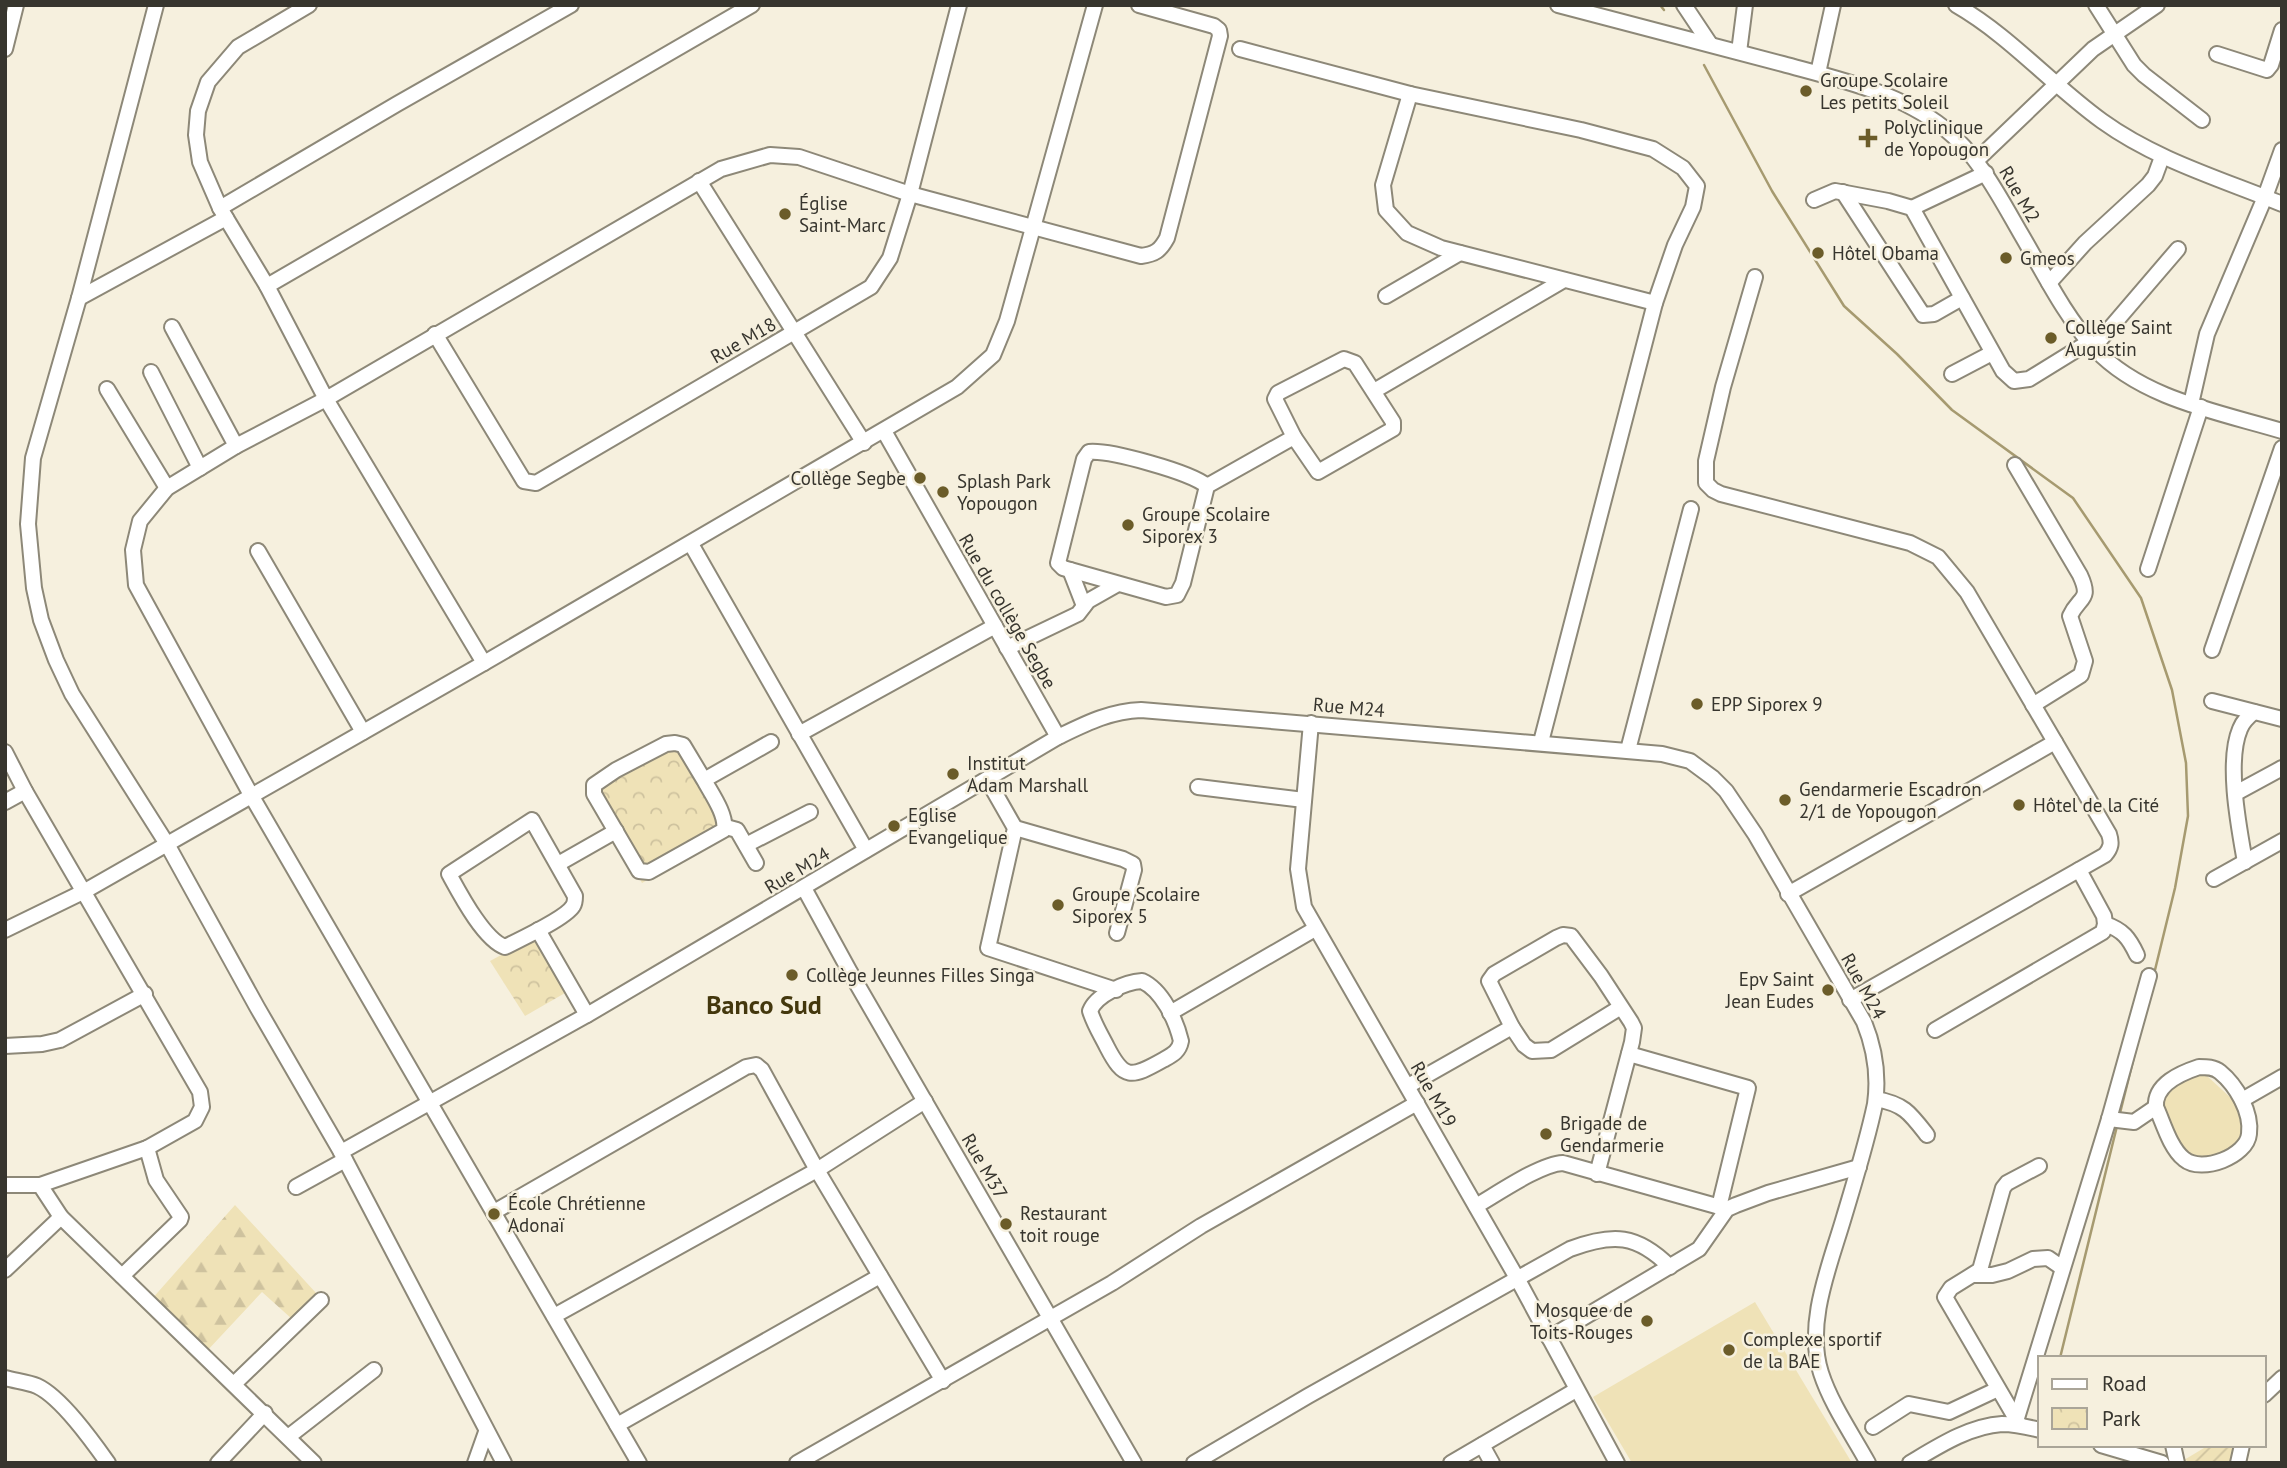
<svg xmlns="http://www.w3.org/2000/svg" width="2287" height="1468" font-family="'PT Sans',sans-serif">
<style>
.forest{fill:url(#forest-firs)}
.park{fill:url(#park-crowns)}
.garden{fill:url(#garden-furrows)}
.pitch{fill:#efe2b7}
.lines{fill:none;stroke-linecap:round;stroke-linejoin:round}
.stream{stroke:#a69a70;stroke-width:2.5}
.minor-casing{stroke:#8d8878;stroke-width:18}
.minor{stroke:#fff;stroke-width:14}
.poi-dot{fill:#6b5c29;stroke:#f6f0de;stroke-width:2.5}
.labels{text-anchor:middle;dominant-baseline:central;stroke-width:5;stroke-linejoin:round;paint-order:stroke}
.poi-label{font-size:19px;fill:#37352e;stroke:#f6f0de;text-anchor:start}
.street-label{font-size:19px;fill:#37352e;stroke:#f6f0de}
.district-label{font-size:26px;font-weight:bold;fill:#43370d;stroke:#f6f0de}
</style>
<defs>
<pattern id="forest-firs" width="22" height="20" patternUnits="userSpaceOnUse" patternTransform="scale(1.75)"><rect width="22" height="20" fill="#efe2b7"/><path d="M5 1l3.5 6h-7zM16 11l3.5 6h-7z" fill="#cec29e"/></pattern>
<pattern id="park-crowns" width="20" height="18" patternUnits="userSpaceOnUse" patternTransform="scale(1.75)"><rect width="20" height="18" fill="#efe2b7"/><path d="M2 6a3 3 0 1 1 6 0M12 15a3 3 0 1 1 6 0" fill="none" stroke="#cec29e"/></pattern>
<pattern id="garden-furrows" width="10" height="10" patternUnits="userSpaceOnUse" patternTransform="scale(1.75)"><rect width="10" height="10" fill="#efe2b7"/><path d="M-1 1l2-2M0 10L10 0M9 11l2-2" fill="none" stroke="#cec29e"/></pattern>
</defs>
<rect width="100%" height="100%" fill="#f6f0de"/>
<path class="forest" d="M 235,1205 L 317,1294 L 292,1319 L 262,1292 L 206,1352 L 151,1300 Z"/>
<g class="park">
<path d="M 683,740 L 734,833 L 642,883 L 591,791 Z"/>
<path d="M 538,935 L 572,989 L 525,1016 L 490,961 Z"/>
</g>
<path class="garden" d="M 2209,1445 L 2235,1445 L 2229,1463 L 2195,1463 L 2184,1460 Z"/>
<g class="pitch">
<path d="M 2206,1075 L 2232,1099 L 2239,1102 L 2244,1136 L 2228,1153 L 2204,1160 L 2191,1160 L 2177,1147 L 2160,1108 C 2171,1079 2176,1077 2206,1075 Z"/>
<path d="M 1755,1302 L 1852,1463 L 1632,1463 L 1593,1397 Z"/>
</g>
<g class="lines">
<g class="stream">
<path d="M 1660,5 L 1664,10"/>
<path d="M 1704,65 L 1772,191 L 1844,306 L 1897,354 L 1952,410 L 2073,498 L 2141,598 L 2172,690 L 2186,763 L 2188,816 L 2175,888 L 2154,974"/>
<path d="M 2119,1117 L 2138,1041"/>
<path d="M 2060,1358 L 2117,1126"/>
</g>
<defs>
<g id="minor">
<path d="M 156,5 L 79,298 L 33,458 L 28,524 L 34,588 L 41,620 L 56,660 L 72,694 L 167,844 L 257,1007 L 341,1152 L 504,1463"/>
<path d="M 309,5 L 238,47 L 208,82 L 198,111 L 196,135 L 200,162 L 220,208 L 267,286 L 326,399 L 484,663"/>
<path d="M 1558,5 C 1633,25 1708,44 1783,64 C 1838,79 1898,92 1944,128 C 1979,156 1999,196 2021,234 C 2044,273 2064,315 2095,349 C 2142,399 2219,412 2282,431"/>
<path d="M 1684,5 L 1710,44"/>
<path d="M 1956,5 C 2010,36 2052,85 2102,121 C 2156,160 2221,179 2282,204"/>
<path d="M 2096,5 L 2134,65 L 2144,75 L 2202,120"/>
<path d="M 5,49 L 16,5"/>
<path d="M 1240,49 L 1410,94 L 1581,130 L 1653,149 L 1683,168 L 1697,186 L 1693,207 L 1675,245 L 1655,303 L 1541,742"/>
<path d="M 1739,52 L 1745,5"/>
<path d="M 2217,54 L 2267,70 L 2271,65 L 2282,30"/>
<path d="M 1818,73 L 1833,5"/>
<path d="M 1410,94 L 1383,185 L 1386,210 L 1407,233 L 1441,248 L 1655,303"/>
<path d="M 1977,160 L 2093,49 L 2157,5"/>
<path d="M 699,181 L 864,443"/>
<path d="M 1843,192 L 1923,315 L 1934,314 L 1962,298"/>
<path d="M 1814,200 L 1835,191 L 1888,201 L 1912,208 L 2003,371 L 2014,381 L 2029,379 L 2089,342"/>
<path d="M 220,208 L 397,104 L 571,5"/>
<path d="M 1912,208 L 1986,173"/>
<path d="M 1755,277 L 1723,387 L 1706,461 L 1706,483 L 1713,490 L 1721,494 L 1910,543 L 1938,557 L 1967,592 L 2109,834 C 2112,843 2111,848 2105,855 L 1850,1000"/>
<path d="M 2049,283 L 2085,243 L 2148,185 L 2155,176 L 2162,157"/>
<path d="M 267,286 L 752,5"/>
<path d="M 1386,296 L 1460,253"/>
<path d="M 79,298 L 226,218"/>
<path d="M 172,327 L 236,446"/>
<path d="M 435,334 L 524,481 L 536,483 L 871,287 L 890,258 L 910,194 L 959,5"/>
<path d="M 2094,347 L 2178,249"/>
<path d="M 1344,359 L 1355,363 L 1393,422 L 1393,429 L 1318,472 L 1294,437 L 1275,399 L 1278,393 Z"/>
<path d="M 151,372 L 200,468"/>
<path d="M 1952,374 L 1992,353"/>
<path d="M 107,389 L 167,488"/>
<path d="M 1374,391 L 1564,280"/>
<path d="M 2191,404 L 2207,334 L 2265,197 L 2282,150"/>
<path d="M 884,431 L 1058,737"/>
<path d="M 2015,465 L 2080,575 C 2092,601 2079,596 2070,616 L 2085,661 L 2081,675 L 2033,705"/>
<path d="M 1207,486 C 1190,472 1110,450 1089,452 L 1084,459 L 1058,563 L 1063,568 L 1166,597 L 1177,595 L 1183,583 L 1207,486 L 1294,437"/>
<path d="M 691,544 L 866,850"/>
<path d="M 258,551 L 363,732"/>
<path d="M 2148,569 L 2201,407"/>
<path d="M 1070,570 L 1084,606"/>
<path d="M 1007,648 L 1078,614 L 1088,601 L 1118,584"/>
<path d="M 2212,650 L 2282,448"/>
<path d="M 2212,701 L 2282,719"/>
<path d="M 1311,723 L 1298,869 L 1304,907 L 1517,1278 L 1617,1463"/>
<path d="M 799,734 L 995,626"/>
<path d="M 1628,750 L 1691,509"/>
<path d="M 5,752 L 25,791 L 200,1092 L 202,1107 L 195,1121 L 147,1148 L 40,1185 L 5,1185"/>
<path d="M 987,779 L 1015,828 L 988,948 L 1116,990"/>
<path d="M 704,780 C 711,793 727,815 724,830 L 649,872 L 639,871 L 594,794 L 594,785 L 616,770 L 666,744 L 675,743 L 683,745 L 704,780 L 771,742"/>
<path d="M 1198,787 L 1304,800"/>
<path d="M 2236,793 L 2282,768"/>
<path d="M 5,802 L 25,791"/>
<path d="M 532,820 L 575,896 C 575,900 575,903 573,906 C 566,918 519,940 505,947 C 484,940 460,894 449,874 Z"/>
<path d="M 726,827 L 737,830 L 756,863"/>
<path d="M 1015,828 L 1123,859 L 1133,864 L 1134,870 L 1117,933"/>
<path d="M 746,845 L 810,812"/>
<path d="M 2245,862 C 2239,828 2226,762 2240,729 C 2243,721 2248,717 2254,712"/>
<path d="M 558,864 L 616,831"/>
<path d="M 2214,879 L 2282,841"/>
<path d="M 804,888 L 850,972 L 1134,1463"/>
<path d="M 1788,894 L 2055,742"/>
<path d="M 2105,924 C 2123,930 2129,938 2137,955"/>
<path d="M 5,930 L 85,891 L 484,663 L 957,387 L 993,355 L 1007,321 L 1095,5"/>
<path d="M 538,930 L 587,1015"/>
<path d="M 1142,981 C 1162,990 1176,1020 1181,1041 C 1179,1052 1172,1055 1163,1060 C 1131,1078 1124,1080 1107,1047 C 1101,1035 1094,1024 1090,1011 C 1096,995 1125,982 1142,981 Z"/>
<path d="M 1170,1013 L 1315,929"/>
<path d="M 1935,1030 L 2103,932 L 2105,924 L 2104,916 L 2079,870"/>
<path d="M 5,1046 L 42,1044 L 60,1040 L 145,994"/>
<path d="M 1629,1054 L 1748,1088 L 1719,1207"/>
<path d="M 2199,1067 C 2207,1067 2214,1067 2220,1072 C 2236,1085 2252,1112 2249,1134 C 2247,1156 2202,1174 2184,1159 C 2170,1148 2163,1122 2156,1107 C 2154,1084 2181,1073 2199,1067 Z"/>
<path d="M 1408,1086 L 1512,1027"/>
<path d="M 1876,1099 C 1904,1104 1910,1113 1927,1135"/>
<path d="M 2242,1100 L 2282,1077"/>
<path d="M 2109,1119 L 2134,1122 L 2156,1107"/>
<path d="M 341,1152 L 587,1015 L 1058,737 C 1085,724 1110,711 1141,710 L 1662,754 L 1690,761 L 1713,778 L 1726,791 L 1755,834 L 1864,1022 C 1875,1049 1879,1075 1875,1104 C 1867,1142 1855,1180 1844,1217 C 1830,1265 1805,1323 1821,1373 C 1831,1404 1852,1434 1868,1463"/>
<path d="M 1597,1174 L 1632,1042 L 1634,1028 L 1631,1022 L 1601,976 L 1571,936 L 1563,935 L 1556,938 L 1494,974 L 1489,981 L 1512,1027 L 1524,1045 L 1532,1051 L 1551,1050 L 1621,1007"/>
<path d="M 40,1185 L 61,1217 L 314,1463"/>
<path d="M 296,1187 L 345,1160"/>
<path d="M 1476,1206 C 1497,1194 1540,1164 1563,1163 L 1727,1209"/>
<path d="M 494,1212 L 746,1067 L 756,1065 L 762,1070 L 817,1170 L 943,1381"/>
<path d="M 5,1270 L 61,1217"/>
<path d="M 1975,1275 L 1992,1275 L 2008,1271 L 2033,1259 L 2048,1258 L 2061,1267"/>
<path d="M 122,1276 L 180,1220 L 181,1217 L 156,1180 L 147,1148"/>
<path d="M 554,1316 L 817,1170 L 925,1101"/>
<path d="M 1549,1338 L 1699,1249 L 1727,1209 L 1736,1205 L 1768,1193 L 1859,1167"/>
<path d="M 5,1378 C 16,1381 28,1382 37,1386 C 61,1397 93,1442 108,1463"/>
<path d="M 234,1384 L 321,1300"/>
<path d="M 2264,1395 L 2282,1378"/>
<path d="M 2017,1418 L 2109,1119 L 2149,976"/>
<path d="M 2019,1424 L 1945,1297 L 1951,1288 L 1980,1270 L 2003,1188 L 2007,1183 L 2039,1166"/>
<path d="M 617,1425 L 880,1276"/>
<path d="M 1873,1427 L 1909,1404 L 1949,1412 L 1998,1389"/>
<path d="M 288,1437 L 374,1370"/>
<path d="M 1482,1445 L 1492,1463"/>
<path d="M 2101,1445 L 2162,1463"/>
<path d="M 2173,1445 L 2177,1463"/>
<path d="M 218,1463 L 265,1413"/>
<path d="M 475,1463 L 486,1432"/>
<path d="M 639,1463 L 251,795 L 136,585 L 133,550 L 140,521 L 167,488 L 236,446 L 326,399 L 721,169 L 770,155 L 799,157 L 910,194 L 1141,256 C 1155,254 1160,251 1167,238 L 1220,36 L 1219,30 L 1214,26 L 1139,5"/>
<path d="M 797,1463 L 1112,1283 L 1201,1226 L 1417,1103"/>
<path d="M 1194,1463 L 1308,1396 L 1570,1249 C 1613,1233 1637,1234 1670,1267"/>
<path d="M 1451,1463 L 1576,1390"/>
<path d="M 1910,1463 C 1937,1447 1969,1426 2002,1424 C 2015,1424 2028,1427 2040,1430"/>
<path d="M 2238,1463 L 2242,1445"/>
</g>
</defs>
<use href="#minor" class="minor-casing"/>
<use href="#minor" class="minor"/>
</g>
<g class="poi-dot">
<circle cx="1806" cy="91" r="7"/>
<path d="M1864.5 127.5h7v7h7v7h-7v7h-7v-7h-7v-7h7z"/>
<circle cx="785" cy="214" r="7"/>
<circle cx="1818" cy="253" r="7"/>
<circle cx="2006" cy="258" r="7"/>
<circle cx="2051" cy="338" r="7"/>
<circle cx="920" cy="478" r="7"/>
<circle cx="943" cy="492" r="7"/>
<circle cx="1128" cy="525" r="7"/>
<circle cx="1697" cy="704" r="7"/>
<circle cx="953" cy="774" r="7"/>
<circle cx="1785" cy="800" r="7"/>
<circle cx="2019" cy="805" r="7"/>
<circle cx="894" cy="826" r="7"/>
<circle cx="1058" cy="905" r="7"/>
<circle cx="792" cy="975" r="7"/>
<circle cx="1828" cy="990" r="7"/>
<circle cx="1546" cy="1134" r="7"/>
<circle cx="494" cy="1214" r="7"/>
<circle cx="1006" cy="1224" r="7"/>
<circle cx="1647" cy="1321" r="7"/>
<circle cx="1729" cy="1350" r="7"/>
</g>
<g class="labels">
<g class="poi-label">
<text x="1820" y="80">Groupe Scolaire<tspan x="1820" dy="22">Les petits Soleil</tspan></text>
<text x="1884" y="127">Polyclinique<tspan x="1884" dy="22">de Yopougon</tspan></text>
<text x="799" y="203">Église<tspan x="799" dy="22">Saint-Marc</tspan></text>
<text x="1832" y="253">Hôtel Obama</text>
<text x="2020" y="258">Gmeos</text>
<text x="2065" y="327">Collège Saint<tspan x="2065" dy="22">Augustin</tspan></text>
<text x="906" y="478" text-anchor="end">Collège Segbe</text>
<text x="957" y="481">Splash Park<tspan x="957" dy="22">Yopougon</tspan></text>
<text x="1142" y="514">Groupe Scolaire<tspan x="1142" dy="22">Siporex 3</tspan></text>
<text x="1711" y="704">EPP Siporex 9</text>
<text x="967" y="763">Institut<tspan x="967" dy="22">Adam Marshall</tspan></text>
<text x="1799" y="789">Gendarmerie Escadron<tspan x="1799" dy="22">2/1 de Yopougon</tspan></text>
<text x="2033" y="805">Hôtel de la Cité</text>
<text x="908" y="815">Eglise<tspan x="908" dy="22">Evangelique</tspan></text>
<text x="1072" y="894">Groupe Scolaire<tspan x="1072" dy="22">Siporex 5</tspan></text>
<text x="806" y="975">Collège Jeunnes Filles Singa</text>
<text x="1814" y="979" text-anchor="end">Epv Saint<tspan x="1814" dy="22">Jean Eudes</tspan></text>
<text x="1560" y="1123">Brigade de<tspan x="1560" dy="22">Gendarmerie</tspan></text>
<text x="508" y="1203">École Chrétienne<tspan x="508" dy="22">Adonaï</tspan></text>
<text x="1020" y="1213">Restaurant<tspan x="1020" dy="22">toit rouge</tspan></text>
<text x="1633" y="1310" text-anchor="end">Mosquee de<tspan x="1633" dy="22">Toits-Rouges</tspan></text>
<text x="1743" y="1339">Complexe sportif<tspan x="1743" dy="22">de la BAE</tspan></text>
</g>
<g class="street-label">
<text transform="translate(2020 194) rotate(60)">Rue M2</text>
<text transform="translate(743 340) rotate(-30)">Rue M18</text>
<text transform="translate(1008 611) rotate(60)">Rue du collège Segbe</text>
<text transform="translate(1349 707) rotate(5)">Rue M24</text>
<text transform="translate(797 870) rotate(-31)">Rue M24</text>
<text transform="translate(1864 986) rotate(61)">Rue M24</text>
<text transform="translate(1434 1094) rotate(60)">Rue M19</text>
<text transform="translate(985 1166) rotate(60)">Rue M37</text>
</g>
<g class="district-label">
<text x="764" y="1004">Banco Sud</text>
</g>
</g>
<rect width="2287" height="1468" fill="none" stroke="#37352e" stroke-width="14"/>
<rect x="2038" y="1356" width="228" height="91" fill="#f6f0de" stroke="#aaa598" stroke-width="2"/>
<rect x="2052" y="1379" width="35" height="10" fill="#ffffff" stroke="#aaa598" stroke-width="2"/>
<text x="2102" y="1391" font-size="21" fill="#37352e">Road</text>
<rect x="2052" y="1408" width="35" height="21" fill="url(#park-crowns)" stroke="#aaa598" stroke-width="2"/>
<text x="2102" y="1426" font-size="21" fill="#37352e">Park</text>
</svg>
